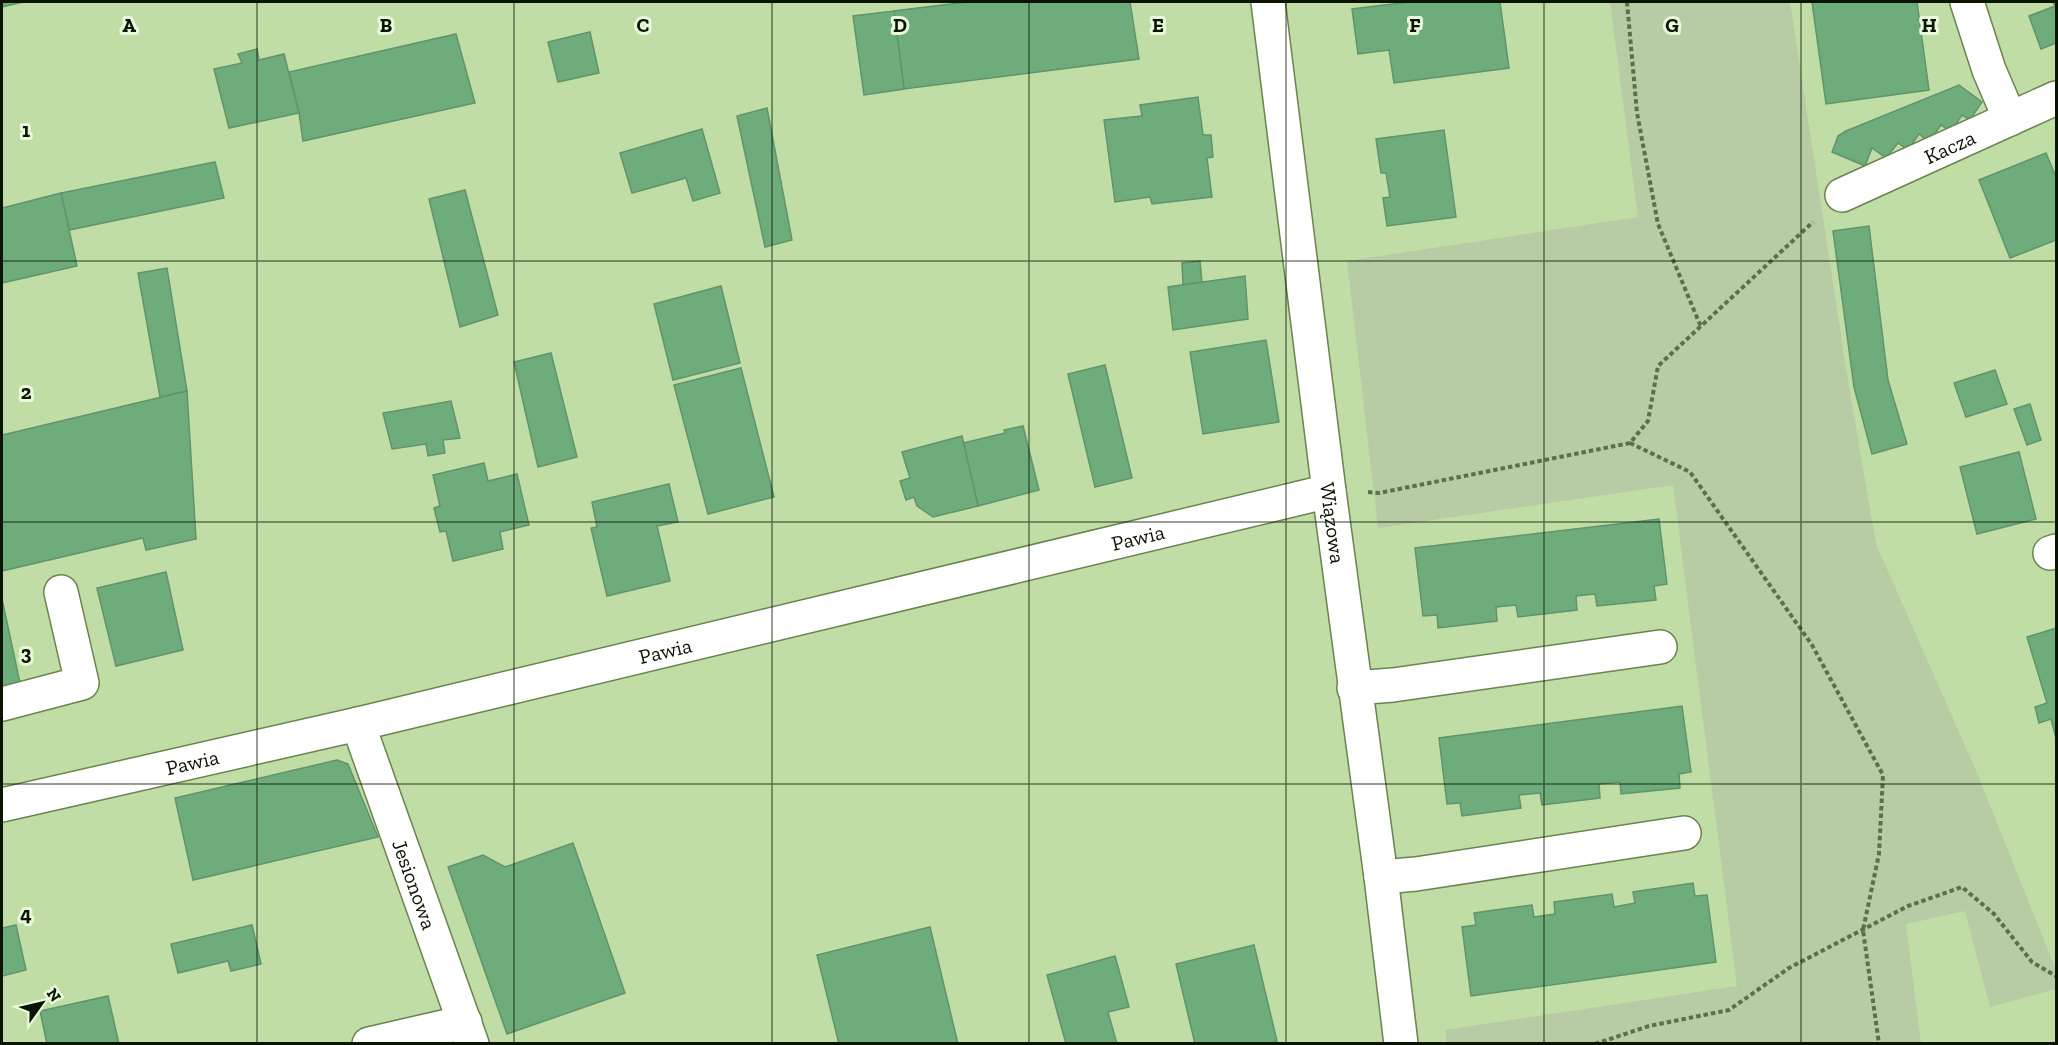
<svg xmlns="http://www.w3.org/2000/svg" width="2058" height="1045" font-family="'Zilla Slab',serif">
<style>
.green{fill:#b7cba4}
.building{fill:#6eac7b;stroke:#61936c;stroke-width:1.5}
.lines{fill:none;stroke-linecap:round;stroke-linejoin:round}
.minor-casing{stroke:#6a8350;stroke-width:36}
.path{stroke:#5c6f4b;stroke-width:4;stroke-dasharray:4.5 3;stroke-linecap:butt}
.minor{stroke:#fff;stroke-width:33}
.grid{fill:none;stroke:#0a1402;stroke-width:1.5;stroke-opacity:0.55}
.labels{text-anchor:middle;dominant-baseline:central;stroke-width:6;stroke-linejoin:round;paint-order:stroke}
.street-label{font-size:21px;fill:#0a1402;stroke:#eaf8dc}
.grid-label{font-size:20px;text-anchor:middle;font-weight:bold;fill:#0a1402;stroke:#eaf8dc;stroke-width:6;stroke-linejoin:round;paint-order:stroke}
</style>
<rect width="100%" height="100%" fill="#c0dda5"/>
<path class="green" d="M 1610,2 L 1790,2 L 1848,381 L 1876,544 L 1977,773 L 2056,970 L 2056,989 L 1990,1007 L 1965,911 L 1906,924 L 1921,1043 L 1447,1043 L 1445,1030 L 1737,986 L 1673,485 L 1378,528 L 1347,261 L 1638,217 Z"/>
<g class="building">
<path d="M 2,2 L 23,2 L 2,7 Z"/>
<path d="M 967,2 L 1130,2 L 1139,59 L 904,89 L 894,11 Z"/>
<path d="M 1409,2 L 1500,2 L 1509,68 L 1394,83 L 1389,50 L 1358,54 L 1352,9 Z"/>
<path d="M 1812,2 L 1917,2 L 1929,90 L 1826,104 Z"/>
<path d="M 2053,2 L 2056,2 L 2056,43 L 2041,49 L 2029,16 L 2055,6 Z"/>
<path d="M 894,11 L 904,89 L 864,95 L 853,16 Z"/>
<path d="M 590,32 L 599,73 L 558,82 L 548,42 Z"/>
<path d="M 456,34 L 475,103 L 303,141 L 299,113 L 289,72 Z"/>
<path d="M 257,49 L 259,60 L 284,54 L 299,113 L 229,128 L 214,69 L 242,63 L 238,54 Z"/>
<path d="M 1959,85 L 1982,102 L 1970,120 L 1962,115 L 1951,132 L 1941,125 L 1929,142 L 1919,134 L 1908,150 L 1898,143 L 1886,158 L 1872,148 L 1865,166 L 1832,152 L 1838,136 L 1846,131 Z"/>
<path d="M 1198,97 L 1203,135 L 1211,135 L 1213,157 L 1207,158 L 1212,197 L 1152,204 L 1150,197 L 1115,202 L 1104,120 L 1142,116 L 1140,105 Z"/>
<path d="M 767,108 L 792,240 L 765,247 L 737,116 Z"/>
<path d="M 702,129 L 720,193 L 693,201 L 686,178 L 632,193 L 620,153 Z"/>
<path d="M 1444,130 L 1456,217 L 1387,226 L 1383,198 L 1390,197 L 1386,173 L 1381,173 L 1376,139 Z"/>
<path d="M 2046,153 L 2056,177 L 2056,240 L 2010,258 L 1979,180 Z"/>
<path d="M 215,162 L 224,198 L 69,230 L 61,193 Z"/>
<path d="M 465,190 L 498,315 L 460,327 L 429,199 Z"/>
<path d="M 61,193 L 77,266 L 2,283 L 2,208 Z"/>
<path d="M 1869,226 L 1888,380 L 1907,444 L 1872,454 L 1854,387 L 1833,231 Z"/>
<path d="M 1200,261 L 1202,282 L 1183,285 L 1182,263 Z"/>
<path d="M 167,268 L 187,391 L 160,397 L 138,273 Z"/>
<path d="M 1245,276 L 1248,319 L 1173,330 L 1168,287 Z"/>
<path d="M 721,286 L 740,363 L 673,380 L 654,304 Z"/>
<path d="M 1266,340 L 1279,422 L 1203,434 L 1190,352 Z"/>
<path d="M 551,353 L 577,457 L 538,467 L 514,362 Z"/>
<path d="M 1105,365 L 1132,478 L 1095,487 L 1068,374 Z"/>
<path d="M 741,368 L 774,497 L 708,514 L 674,385 Z"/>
<path d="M 1995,370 L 2007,404 L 1966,417 L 1954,383 Z"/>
<path d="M 187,391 L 196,539 L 146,550 L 143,538 L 2,571 L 2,435 Z"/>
<path d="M 451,401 L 460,438 L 443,440 L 445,453 L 428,456 L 426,444 L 392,449 L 383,413 Z"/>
<path d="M 2030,404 L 2041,440 L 2027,445 L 2014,409 Z"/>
<path d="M 1023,426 L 1039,490 L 978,506 L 963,443 L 1005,433 L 1004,430 Z"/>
<path d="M 962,436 L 978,506 L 933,517 L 917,506 L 914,497 L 906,500 L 900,481 L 910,478 L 902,452 Z"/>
<path d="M 2019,452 L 2036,519 L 1977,534 L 1960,467 Z"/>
<path d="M 484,463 L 488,481 L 517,474 L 529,525 L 500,532 L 503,549 L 453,561 L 446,531 L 440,532 L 434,508 L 440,506 L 433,475 Z"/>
<path d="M 669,484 L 678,522 L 657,526 L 670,581 L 607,596 L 591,528 L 597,527 L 592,502 Z"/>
<path d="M 1659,519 L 1667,584 L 1654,586 L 1656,600 L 1597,606 L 1595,594 L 1576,596 L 1577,610 L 1518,617 L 1516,605 L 1496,607 L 1497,621 L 1438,628 L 1437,615 L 1423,616 L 1415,548 Z"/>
<path d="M 166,572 L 183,650 L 116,666 L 97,588 Z"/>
<path d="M 2,599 L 20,683 L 2,688 Z"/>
<path d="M 2056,628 L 2056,738 L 2051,719 L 2039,723 L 2035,707 L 2047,703 L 2027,637 Z"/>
<path d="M 1682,706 L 1691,772 L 1679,774 L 1680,788 L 1621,794 L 1620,782 L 1599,784 L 1600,798 L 1542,805 L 1540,793 L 1519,795 L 1521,808 L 1462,816 L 1460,803 L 1447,804 L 1439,738 Z"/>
<path d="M 337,760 L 348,764 L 378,837 L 193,880 L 175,798 Z"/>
<path d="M 573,843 L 625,993 L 507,1034 L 448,867 L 483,855 L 505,867 Z"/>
<path d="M 1693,883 L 1695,896 L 1707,895 L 1716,962 L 1471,996 L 1462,927 L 1476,925 L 1474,913 L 1532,905 L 1534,917 L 1555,914 L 1554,902 L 1612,894 L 1614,907 L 1635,903 L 1633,892 Z"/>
<path d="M 16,925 L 26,970 L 2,976 L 2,928 Z"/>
<path d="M 252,925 L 261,964 L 231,971 L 228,961 L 178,973 L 171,944 Z"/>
<path d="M 930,927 L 958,1044 L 839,1044 L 817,955 Z"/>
<path d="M 1254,945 L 1277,1041 L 1268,1044 L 1195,1044 L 1176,964 Z"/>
<path d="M 1115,956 L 1129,1007 L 1108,1012 L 1117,1044 L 1066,1044 L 1047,975 Z"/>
<path d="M 108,996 L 119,1044 L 47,1044 L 40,1011 Z"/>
</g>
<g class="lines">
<defs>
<g id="minor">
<path id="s1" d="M 1268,2 L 1329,491 L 1381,877 L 1401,1044"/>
<path d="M 1967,2 L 1989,70 L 2010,119"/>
<path id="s2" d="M 1842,195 L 2056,98"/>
<path d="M 2050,553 L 2056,551"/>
<path d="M 1354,688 L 1393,685 L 1660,647"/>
<path d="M 2,704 L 82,683 L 61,592"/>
<path id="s3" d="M 358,724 L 472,1044"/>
<path id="s4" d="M 2,805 L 358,724 L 1329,491"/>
<path d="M 1381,877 L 1416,874 L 1684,833"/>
<path d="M 369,1044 L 465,1022"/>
</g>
</defs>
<use href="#minor" class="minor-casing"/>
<g class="path">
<path d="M 1627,2 L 1637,113 L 1658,224 L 1701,327"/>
<path d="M 1630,443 L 1690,472 L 1812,645 L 1883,775 L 1879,854 L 1863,930 L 1879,1044"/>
<path d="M 1368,492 L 1379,493 L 1630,443 L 1648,421 L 1658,366 L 1813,222"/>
<path d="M 1595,1044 L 1649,1026 L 1729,1010 L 1789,968 L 1908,906 L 1962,887 L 1994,914 L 2032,962 L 2056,976"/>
</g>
<use href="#minor" class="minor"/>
</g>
<path class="grid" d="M 257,2 L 257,1044M 514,2 L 514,1044M 772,2 L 772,1044M 1029,2 L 1029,1044M 1286,2 L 1286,1044M 1544,2 L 1544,1044M 1801,2 L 1801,1044M 2,261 L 2056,261M 2,522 L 2056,522M 2,784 L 2056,784"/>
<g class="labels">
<g class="street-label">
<text stroke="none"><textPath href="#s2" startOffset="118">Kacza</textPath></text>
<text stroke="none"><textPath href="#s1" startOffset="525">Wiązowa</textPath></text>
<text stroke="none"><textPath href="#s4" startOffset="1167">Pawia</textPath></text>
<text stroke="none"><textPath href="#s4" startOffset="681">Pawia</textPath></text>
<text stroke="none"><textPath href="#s4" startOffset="195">Pawia</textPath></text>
<text stroke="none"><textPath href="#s3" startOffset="170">Jesionowa</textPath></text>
</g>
</g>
<g class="grid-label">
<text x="129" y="32">A</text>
<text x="386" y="32">B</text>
<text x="643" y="32">C</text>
<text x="900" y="32">D</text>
<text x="1158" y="32">E</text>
<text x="1415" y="32">F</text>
<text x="1672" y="32">G</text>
<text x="1929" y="32">H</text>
<text x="26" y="137">1</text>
<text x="26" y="399">2</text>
<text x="26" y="660">3</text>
<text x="26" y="921">4</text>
</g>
<rect width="2058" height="1045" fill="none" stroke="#0a1402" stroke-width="6"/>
<g transform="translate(42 1003) rotate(56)" stroke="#eaf8dc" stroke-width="4.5" paint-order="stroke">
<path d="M0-4.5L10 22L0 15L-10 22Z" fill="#0a1402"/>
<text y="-9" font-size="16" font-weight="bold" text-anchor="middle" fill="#0a1402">N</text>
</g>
</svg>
